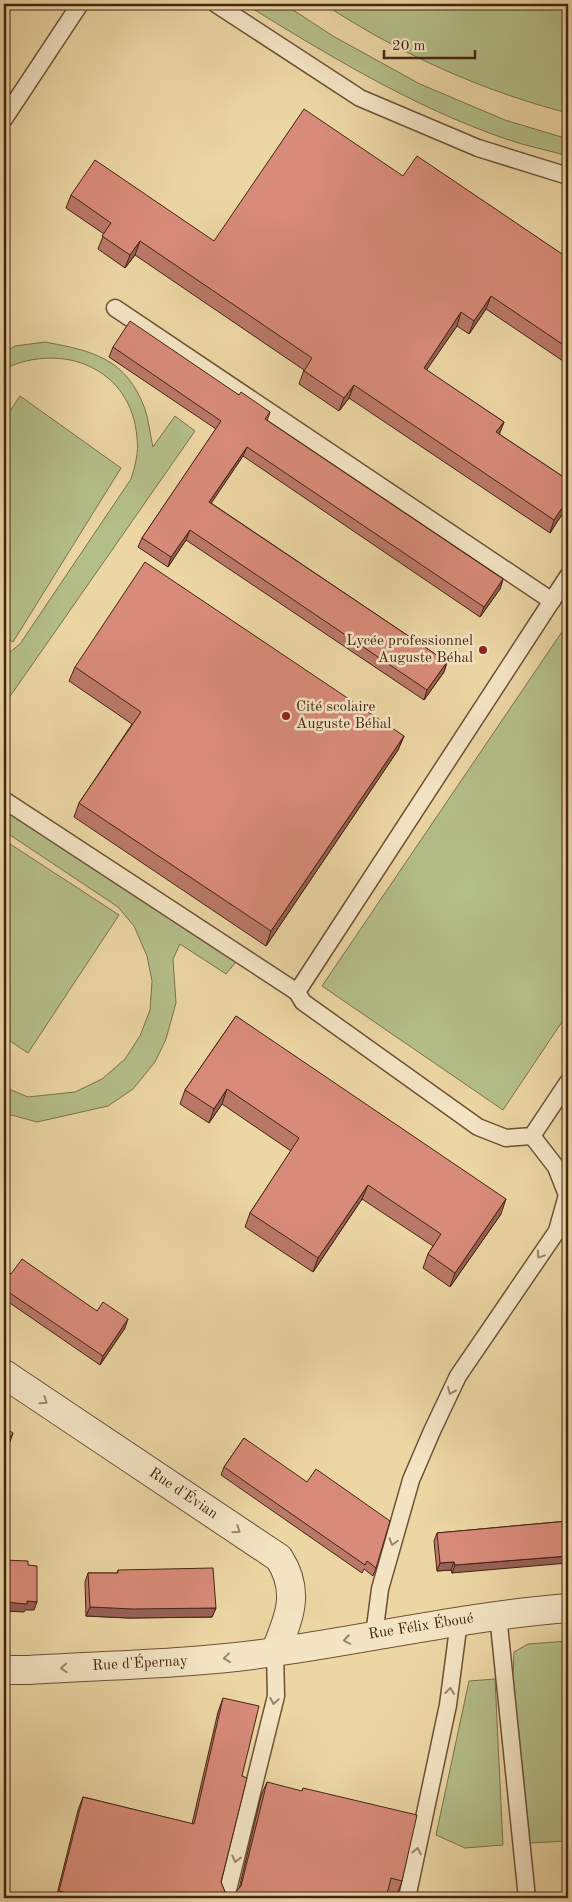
<svg xmlns="http://www.w3.org/2000/svg" width="572" height="1902" font-family="'Old Standard TT',serif">
<style>
.green{fill:#b4be89;stroke:#7c714e}
.lines{fill:none;stroke-linecap:round;stroke-linejoin:round}
.service-casing{stroke:#6e5037;stroke-width:19}
.minor-casing{stroke:#6e5037;stroke-width:30}
.service{stroke:#f3e4c4;stroke-width:16}
.minor{stroke:#f3e4c4;stroke-width:28}
.wall{fill:#ba7868;stroke:#442413}
.shaded-wall{fill:#976155;stroke:#442413}
.building{fill:#d88b79;stroke:#442413}
.oneway{stroke:#9c846c}
.poi-dot{fill:#8f2418;stroke:#f3e4c4;stroke-width:2}
.labels{text-anchor:middle;dominant-baseline:central;stroke-width:5;stroke-linejoin:round;paint-order:stroke}
.poi-label{font-size:15px;fill:#442413;stroke:#f3e4c4;text-anchor:end}
.street-label{font-size:15px;fill:#442413;stroke:#f3e4c4}
</style>
<rect width="100%" height="100%" fill="#ecd6a4"/>
<filter id="stains"><feTurbulence type="fractalNoise" baseFrequency=".004" numOctaves="4"/><feColorMatrix values="0 0 0 0 .2 0 0 0 0 .09 0 0 0 0 .02 0 0 0 .5 -.17"/></filter>
<radialGradient id="worn" r=".72"><stop offset=".6" stop-color="#630" stop-opacity="0"/><stop offset="1" stop-color="#630" stop-opacity=".3"/></radialGradient>
<g class="green">
<path d="M 245,4 L 284,4 L 333,36 L 420,84 L 505,120 L 568,139 L 568,156 C 547,150 526,146 506,139 C 413,107 328,55 245,4 Z"/>
<path d="M 324,4 L 568,4 L 568,113 C 482,91 398,53 324,4 Z"/>
<path d="M 45,342 C 93,351 126,358 145,409 C 149,421 150,435 153,447 L 175,416 L 195,431 L 4,705 L 4,657 L 20,644 L 131,479 C 135,466 139,452 137,438 C 132,368 62,341 4,369 L 4,353 L 15,346 Z"/>
<path d="M 20,396 L 121,468 L 13,642 L 4,636 L 4,420 Z"/>
<path d="M 568,623 L 568,1013 L 503,1110 L 322,986 Z"/>
<path d="M 4,810 L 236,962 L 226,974 L 180,944 L 173,959 L 176,1003 L 166,1039 L 155,1062 L 133,1089 L 108,1106 L 37,1122 L 4,1113 L 4,1087 L 28,1097 L 75,1092 L 102,1079 L 125,1059 L 140,1036 L 150,1010 L 152,981 L 147,956 L 134,926 L 118,907 L 4,831 Z"/>
<path d="M 4,840 L 119,915 L 28,1053 L 4,1037 Z"/>
<path d="M 568,1641 L 568,1841 L 530,1843 L 513,1678 L 514,1652 L 528,1644 Z"/>
<path d="M 495,1679 L 503,1845 L 465,1848 L 436,1835 L 469,1681 Z"/>
</g>
<g class="lines">
<defs>
<g id="service">
<path d="M 216,4 L 360,98 L 478,148 L 568,176"/>
<path d="M 4,119 L 80,4"/>
<path d="M 115,308 L 552,601"/>
<path d="M 568,576 L 297,992 L 303,1002 L 478,1127 L 506,1138 L 532,1136 L 568,1082"/>
<path d="M 4,800 L 297,992"/>
<path d="M 498,1615 L 527,1898"/>
<path d="M 374,1635 L 380,1589 L 411,1480 L 432,1431 L 458,1376 L 557,1231 L 567,1195 L 556,1167 L 532,1136"/>
<path d="M 226,1898 L 276,1696 L 275,1652"/>
<path d="M 407,1898 L 448,1705 L 459,1621"/>
</g>
<g id="minor">
<path d="M 4,1374 L 279,1558 C 301,1592 289,1618 275,1652"/>
<path d="M 4,1670 L 29,1670 C 111,1665 194,1664 275,1652 C 373,1638 469,1616 568,1608"/>
</g>
</defs>
<use href="#service" class="service-casing"/>
<use href="#minor" class="minor-casing"/>
<use href="#service" class="service"/>
<use href="#minor" class="minor"/>
</g>
<g class="wall">
<path d="M 403,176 L 568,258 L 568,354 L 563,361 L 486,309 L 469,334 L 457,326 L 426,370 L 504,422 L 499,434 L 568,480 L 568,505 L 550,533 L 349,398 L 339,411 L 299,384 L 304,370 L 135,255 L 125,268 L 98,249 L 104,234 L 66,208 L 71,195 L 214,241 Z"/>
<path d="M 113,347 L 239,395 L 270,412 L 267,421 L 503,579 L 500,589 L 480,617 L 243,456 L 211,503 L 447,662 L 444,672 L 424,700 L 186,540 L 168,567 L 138,547 L 142,538 L 216,429 L 109,357 Z"/>
<path d="M 75,667 L 404,736 L 398,750 L 266,946 L 74,817 L 79,803 L 132,724 L 69,681 Z"/>
<path d="M 236,1016 L 501,1214 L 450,1287 L 423,1268 L 428,1254 L 433,1246 L 362,1199 L 313,1272 L 245,1227 L 250,1213 L 291,1151 L 222,1104 L 209,1123 L 180,1104 L 185,1090 Z"/>
<path d="M 4,1269 L 11,1274 L 97,1311 L 125,1328 L 100,1365 L 4,1299 Z"/>
<path d="M 244,1438 L 376,1568 L 373,1576 L 364,1569 L 362,1573 L 221,1475 L 224,1467 Z"/>
<path d="M 568,1521 L 452,1573 L 451,1570 L 437,1571 L 434,1541 L 437,1533 Z"/>
<path d="M 118,1570 L 216,1608 L 212,1617 L 129,1618 L 86,1616 L 85,1582 L 88,1573 L 117,1573 Z"/>
<path d="M 223,1698 L 242,1776 L 221,1882 L 225,1892 L 234,1894 L 239,1889 L 261,1796 L 267,1782 L 402,1881 L 397,1895 L 388,1893 L 386,1898 L 56,1898 L 78,1810 L 83,1797 L 192,1824 L 218,1712 Z"/>
</g>
<g class="shaded-wall">
<path d="M 140,241 L 135,255 L 125,268 L 130,255 Z"/>
<path d="M 491,296 L 486,309 L 469,334 L 474,321 Z"/>
<path d="M 461,312 L 457,326 L 419,381 L 424,368 Z"/>
<path d="M 568,348 L 568,354 L 563,361 Z"/>
<path d="M 354,385 L 349,398 L 339,411 L 344,398 Z"/>
<path d="M 504,422 L 499,435 L 496,432 Z"/>
<path d="M 247,447 L 243,456 L 206,511 L 209,502 Z"/>
<path d="M 568,499 L 568,505 L 550,533 L 554,520 Z"/>
<path d="M 190,530 L 186,540 L 168,567 L 171,557 Z"/>
<path d="M 503,579 L 500,589 L 480,617 L 484,607 Z"/>
<path d="M 447,662 L 444,672 L 424,700 L 427,690 Z"/>
<path d="M 404,736 L 398,750 L 266,946 L 271,931 Z"/>
<path d="M 227,1089 L 222,1104 L 209,1123 L 214,1109 Z"/>
<path d="M 368,1185 L 362,1199 L 313,1272 L 318,1258 Z"/>
<path d="M 506,1199 L 501,1214 L 450,1287 L 455,1273 Z"/>
<path d="M 128,1319 L 125,1328 L 100,1365 L 103,1356 Z"/>
<path d="M 13,1433 L 10,1442 L 4,1450 L 4,1446 Z"/>
<path d="M 568,1556 L 568,1563 L 452,1573 L 455,1565 Z"/>
<path d="M 454,1562 L 451,1570 L 437,1571 L 440,1563 Z"/>
<path d="M 27,1601 L 37,1602 L 34,1610 L 25,1610 L 24,1612 L 4,1611 L 4,1602 Z"/>
<path d="M 90,1607 L 216,1608 L 212,1617 L 129,1618 L 86,1616 Z"/>
</g>
<g class="building">
<path d="M 304,109 L 403,176 L 417,156 L 568,258 L 568,348 L 491,296 L 474,321 L 461,312 L 424,368 L 504,422 L 496,432 L 568,480 L 568,499 L 554,520 L 354,385 L 344,398 L 304,371 L 312,358 L 140,241 L 130,255 L 102,236 L 111,223 L 71,195 L 95,160 L 214,241 Z"/>
<path d="M 130,321 L 239,395 L 241,392 L 270,412 L 265,419 L 503,579 L 484,607 L 247,447 L 209,502 L 447,662 L 427,690 L 190,530 L 171,557 L 142,538 L 221,421 L 113,347 Z"/>
<path d="M 145,562 L 404,736 L 271,931 L 79,803 L 141,712 L 75,667 Z"/>
<path d="M 236,1016 L 506,1199 L 455,1273 L 428,1254 L 441,1234 L 368,1185 L 318,1258 L 250,1213 L 299,1138 L 227,1089 L 214,1109 L 185,1090 Z"/>
<path d="M 22,1259 L 97,1311 L 103,1302 L 128,1319 L 103,1356 L 4,1289 L 4,1269 L 11,1274 Z"/>
<path d="M 4,1427 L 13,1433 L 4,1446 Z"/>
<path d="M 244,1438 L 307,1482 L 316,1469 L 390,1521 L 376,1568 L 367,1561 L 365,1565 L 224,1467 Z"/>
<path d="M 568,1521 L 568,1556 L 455,1565 L 454,1562 L 440,1563 L 437,1533 Z"/>
<path d="M 4,1560 L 28,1561 L 28,1565 L 37,1566 L 37,1602 L 27,1601 L 27,1604 L 4,1602 Z"/>
<path d="M 213,1568 L 216,1608 L 133,1609 L 90,1607 L 88,1573 L 118,1573 L 118,1570 Z"/>
<path d="M 223,1698 L 259,1706 L 242,1776 L 247,1778 L 221,1882 L 225,1892 L 234,1894 L 241,1886 L 267,1782 L 302,1791 L 303,1788 L 417,1815 L 402,1881 L 391,1878 L 386,1898 L 88,1898 L 59,1891 L 83,1797 L 194,1824 Z"/>
</g>
<defs><path id="oneway-chevron" d="M-2-3.5L2.5 0L-2 3.5" fill="none" stroke-width="1.6" stroke-linecap="round" stroke-linejoin="round" transform="scale(1.25)"/></defs>
<g class="oneway">
<use href="#oneway-chevron" transform="translate(540 1255) rotate(124)"/>
<use href="#oneway-chevron" transform="translate(451 1391) rotate(114)"/>
<use href="#oneway-chevron" transform="translate(44 1401) rotate(34)"/>
<use href="#oneway-chevron" transform="translate(237 1530) rotate(34)"/>
<use href="#oneway-chevron" transform="translate(393 1542) rotate(106)"/>
<use href="#oneway-chevron" transform="translate(347 1640) rotate(170)"/>
<use href="#oneway-chevron" transform="translate(227 1658) rotate(174)"/>
<use href="#oneway-chevron" transform="translate(64 1668) rotate(177)"/>
<use href="#oneway-chevron" transform="translate(450 1691) rotate(-83)"/>
<use href="#oneway-chevron" transform="translate(274 1701) rotate(100)"/>
<use href="#oneway-chevron" transform="translate(417 1851) rotate(-78)"/>
<use href="#oneway-chevron" transform="translate(236 1859) rotate(104)"/>
</g>
<g class="poi-dot">
<circle cx="483" cy="650" r="5"/>
<circle cx="286" cy="716" r="5"/>
</g>
<g class="labels">
<g class="poi-label">
<text x="473" y="641">Lycée professionnel<tspan x="473" dy="17">Auguste Béhal</tspan></text>
<text x="296" y="707" text-anchor="start">Cité scolaire<tspan x="296" dy="17">Auguste Béhal</tspan></text>
</g>
<g class="street-label">
<text transform="translate(183 1494) rotate(34)">Rue d'Évian</text>
<text transform="translate(421 1627) rotate(-9)">Rue Félix Éboué</text>
<text transform="translate(140 1664) rotate(-3)">Rue d'Épernay</text>
</g>
</g>
<rect width="572" height="1902" fill="none" stroke="#ecd6a4" stroke-width="20"/>
<rect x="5" y="5" width="562" height="1892" fill="none" stroke="#442413" stroke-width="2.5"/>
<rect x="10" y="10" width="552" height="1882" fill="none" stroke="#442413"/>
<path d="M384 50v8h91v-8" fill="none" stroke="#442413" stroke-width="2.5"/>
<text x="392" y="50" font-size="15" fill="#442413" stroke="#f3e4c4" stroke-width="4" paint-order="stroke">20 m</text>
<rect width="100%" height="100%" filter="url(#stains)"/>
<rect width="100%" height="100%" fill="url(#worn)"/>
</svg>
